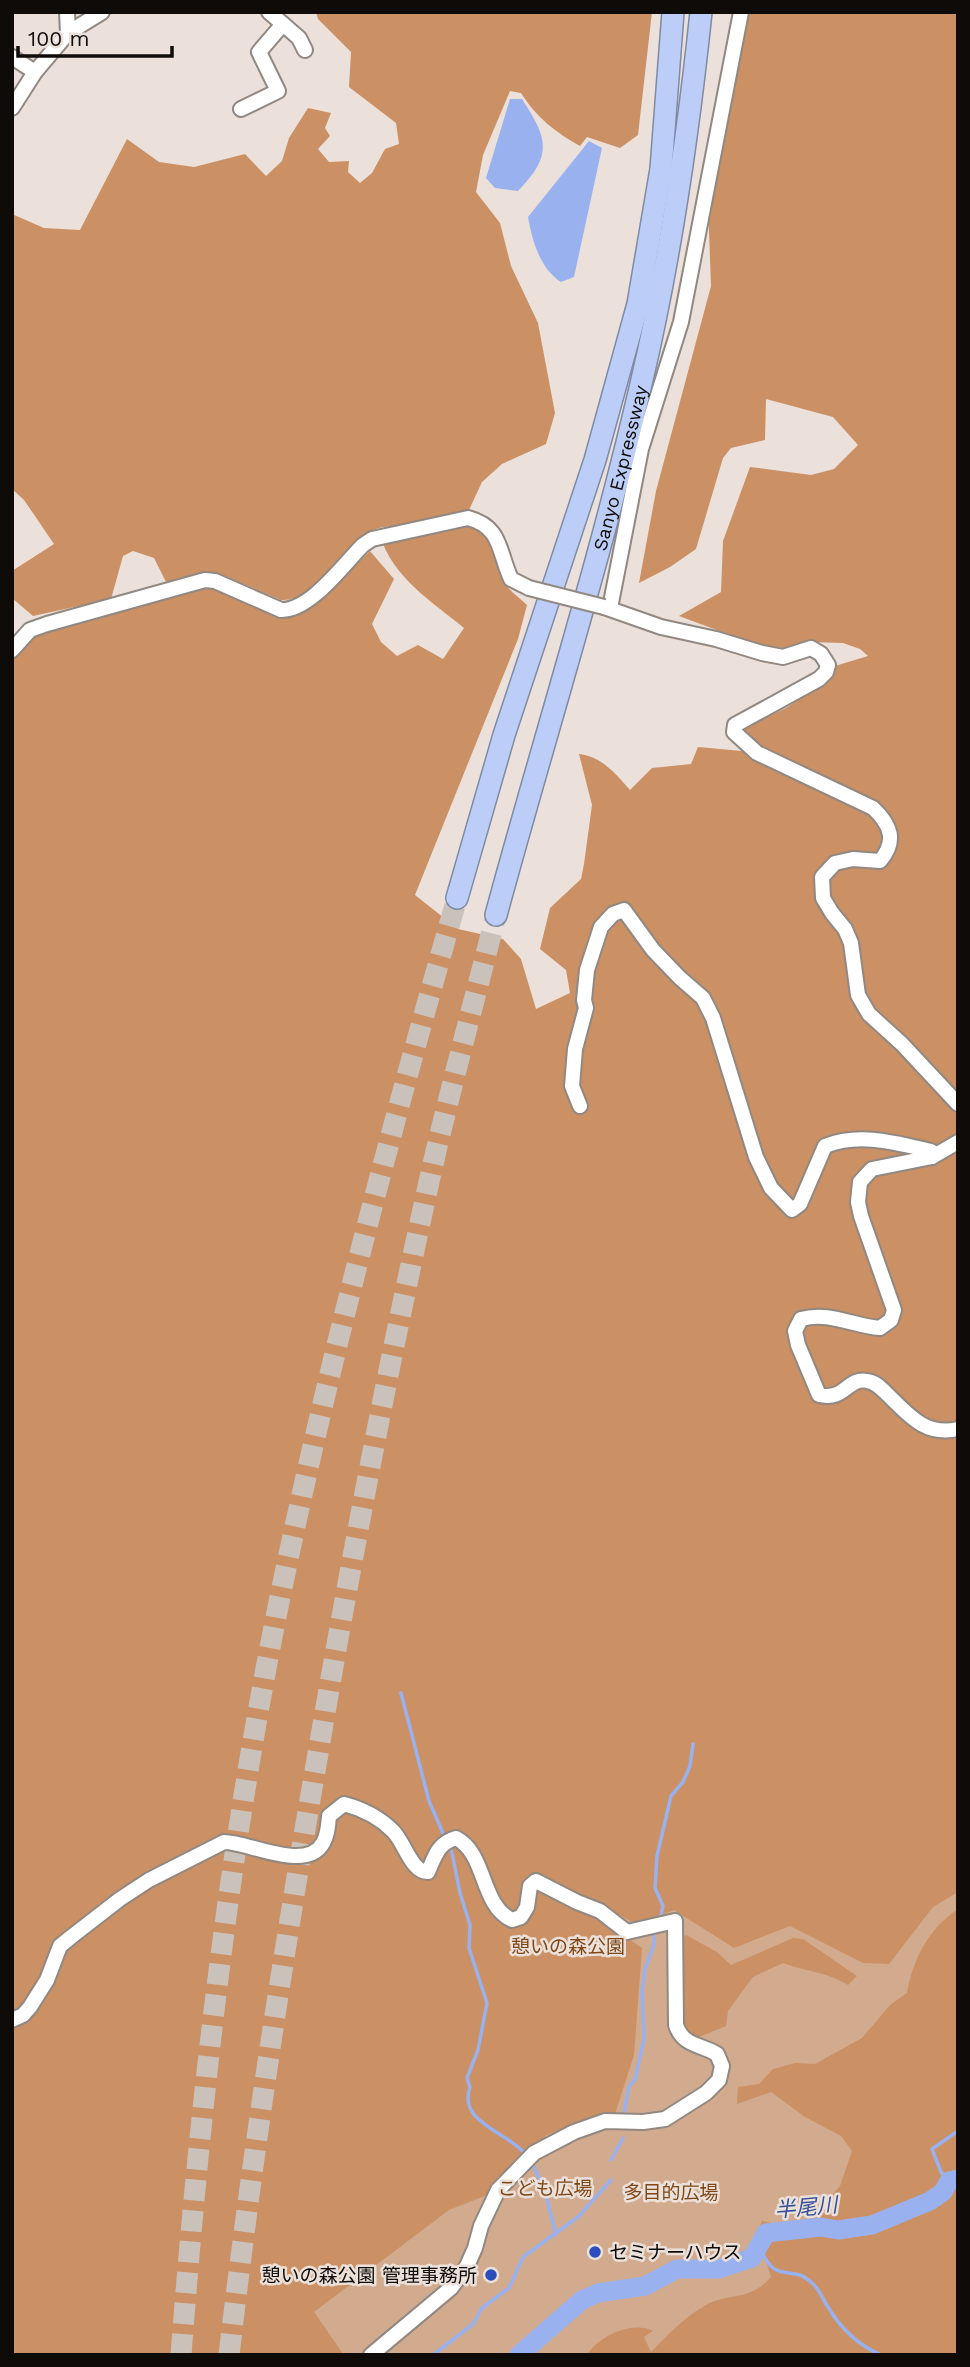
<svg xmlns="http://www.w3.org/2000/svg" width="970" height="2367" font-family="'Work Sans','Noto Sans JP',sans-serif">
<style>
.green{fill:#d2ab8f}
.forest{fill:#cb9064}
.water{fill:#99b2ef}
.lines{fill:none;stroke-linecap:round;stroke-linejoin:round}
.stream{stroke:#99b2ef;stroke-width:3.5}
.river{stroke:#99b2ef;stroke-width:19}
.highway-tunnel{stroke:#cac1bb;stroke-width:21;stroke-dasharray:21 10;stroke-linecap:butt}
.minor-casing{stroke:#918882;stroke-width:18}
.highway-casing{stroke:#7f8aa4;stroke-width:24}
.minor{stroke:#fff;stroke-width:14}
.highway{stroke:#bccef7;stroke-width:21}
.minor-bridge-casing{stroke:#918882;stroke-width:18;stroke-linecap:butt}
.minor-bridge{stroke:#fff;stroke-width:14}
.poi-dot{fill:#2c4dbd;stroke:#ebe1da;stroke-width:2.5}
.labels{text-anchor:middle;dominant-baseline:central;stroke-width:5;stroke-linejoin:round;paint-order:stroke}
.street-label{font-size:19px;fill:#0e0b09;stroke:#ebe1da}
.park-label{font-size:19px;fill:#7f4715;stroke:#ebe1da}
.poi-label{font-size:19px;fill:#0e0b09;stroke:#ebe1da;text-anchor:start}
.water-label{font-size:21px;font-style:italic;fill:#375099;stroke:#ebe1da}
</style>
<rect width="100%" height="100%" fill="#ebe1da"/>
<path class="green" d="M 958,1482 L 958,2355 L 285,2355 L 72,1893 Z"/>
<g class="forest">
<path d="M 316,12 L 652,12 L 638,135 L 620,148 L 587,137 L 580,146 C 554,131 537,118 521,93 L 510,91 L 483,155 L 476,192 L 500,223 L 511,266 L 538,323 L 555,413 L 546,444 L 502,464 L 482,482 L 469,510 C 448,514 427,522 406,525 C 393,527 381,525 369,532 C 344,547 314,603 281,600 L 220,574 L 210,573 L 166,582 L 154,558 L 133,551 L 123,556 L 111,599 L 33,616 L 12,598 L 12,571 L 54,544 L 24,500 L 12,489 L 12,214 L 44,228 L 80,230 L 127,139 L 159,162 L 194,167 L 245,154 L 266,176 L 282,161 L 289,138 L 308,108 L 331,113 L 325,128 L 330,136 L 318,149 L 329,162 L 349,161 L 348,172 L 360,183 L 372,173 L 385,149 L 399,144 L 396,123 L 349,87 L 351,52 L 318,19 Z"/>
<path d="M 743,12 L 958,12 L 958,1892 L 933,1907 L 889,1964 L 863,1963 L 790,1926 L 734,1948 L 674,1910 L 637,1925 L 609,1909 L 619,1932 L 642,1948 L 634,2055 L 615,2114 L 580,2121 L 547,2135 L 513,2161 L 487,2195 L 449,2210 L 314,2312 L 344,2355 L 12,2355 L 12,657 L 36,632 L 200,587 L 216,587 L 282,617 L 307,611 L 370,551 L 394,579 L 372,624 L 381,642 L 397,656 L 418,645 L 443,659 L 464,628 C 434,603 398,581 383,544 L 465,525 C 502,532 490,558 503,581 C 508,590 520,598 527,605 L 518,639 L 415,895 L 458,929 L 503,939 L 521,959 L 536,1009 L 570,993 L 566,970 L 540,949 L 550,908 L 581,879 L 584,864 L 592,805 L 579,754 C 601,756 616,774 630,790 L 652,768 L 691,764 L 698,747 L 742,751 L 744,728 L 786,708 L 831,679 L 835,666 L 868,656 L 860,649 L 843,643 L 809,642 L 790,649 L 757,645 L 679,616 L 721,592 L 723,541 L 750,467 L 811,475 L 834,469 L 858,445 L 833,417 L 766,399 L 765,440 L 731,448 L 723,458 L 696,549 L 670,567 L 639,583 L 656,491 L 711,286 L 708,203 Z"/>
<path d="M 958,1909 L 958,2355 L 587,2355 C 598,2336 633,2320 653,2331 L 644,2337 L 651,2352 C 668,2335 684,2317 706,2305 C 730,2292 749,2302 771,2277 L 757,2233 L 762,2221 L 786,2226 L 814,2218 L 825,2203 L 840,2186 L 852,2151 L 841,2136 L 805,2117 L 771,2092 L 737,2104 L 738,2087 L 759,2084 L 773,2069 L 795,2063 L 815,2064 L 862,2038 L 890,2005 L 907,1993 C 913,1959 929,1928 958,1909 Z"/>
<path d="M 686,1935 L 717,1952 L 731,1965 L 793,1938 L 803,1939 L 857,1976 L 848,1985 C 825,1971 807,1972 783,1963 L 753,1977 L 728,2011 L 726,2026 L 699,2037 L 688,2034 L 683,2017 L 681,1938 Z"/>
</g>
<g class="water">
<path d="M 510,99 L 522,99 C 548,139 553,155 518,191 L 495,188 L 486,178 Z"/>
<path d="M 589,141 L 602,148 L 574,277 L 561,282 C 540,269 532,240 528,217 Z"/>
</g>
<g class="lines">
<g class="stream">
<path d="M 401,1693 L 429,1801 L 445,1838"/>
<path d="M 448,1845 L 452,1853 L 460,1893 L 470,1925 L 469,1948 L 487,2003 L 478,2050 L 467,2078 L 470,2087 C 457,2123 509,2132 526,2155"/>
<path d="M 660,1920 L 663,1906 L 655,1888 L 657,1856 L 671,1796 L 683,1782 L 690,1766 L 693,1744"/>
<path d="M 624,2112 L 629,2086 L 635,2079 L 644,2039 L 642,1991 L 645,1969 L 654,1944 L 654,1930"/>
<path d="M 611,2160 L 623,2138"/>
<path d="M 531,2161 L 544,2188 L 556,2234"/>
<path d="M 949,2181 L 941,2172 L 932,2149 L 958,2131"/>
<path d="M 757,2252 L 761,2250 C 777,2287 792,2262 813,2284 C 820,2290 823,2300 828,2307 C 841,2329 858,2345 881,2355"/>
<path d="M 433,2355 L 473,2324 L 482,2308 L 509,2288 L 523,2257 L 578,2217 L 611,2180"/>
</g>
<path class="river" d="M 519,2355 L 582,2300 L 598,2293 L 645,2286 L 677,2269 L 719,2269 L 752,2258 L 766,2233 L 821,2227 L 838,2230 L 872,2225 L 930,2201 L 943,2192 L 949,2181 L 958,2179"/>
<g class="highway-tunnel">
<path d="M 181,2355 C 200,2104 228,1854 278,1607 C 327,1367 390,1133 457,898"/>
<path d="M 229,2355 C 252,2157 282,1961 316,1765 C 351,1559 390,1354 436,1151 C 455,1072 476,994 496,915"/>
</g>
<defs>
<g id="minor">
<path d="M 67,12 L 68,33"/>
<path d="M 269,12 L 299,38 L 305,50"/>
<path d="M 12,57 L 35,72"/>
<path d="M 12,108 L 35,72 L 68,33 L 102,12"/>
<path d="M 241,109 L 278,91 L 259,52 L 283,24"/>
<path d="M 604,607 L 661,627 L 716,639 L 762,653 L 783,657 L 811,648 L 821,654 L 828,665 L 826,672 L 819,679 L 735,725 L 734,732 L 757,753 L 873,808 C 891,825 897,841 880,861 L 853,859 L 835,863 L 822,877 L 823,898 L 832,913 L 845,929 L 851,943 L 858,995 L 869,1014 L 902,1044 L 958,1104"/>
<path d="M 610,608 L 641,449 L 681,322 L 741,12"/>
<path d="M 12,650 L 30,630 L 47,624 L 205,580 L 215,581 L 281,610 C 310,611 343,565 363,545 L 372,539 L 468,518 C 502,527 498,551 511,579 L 529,588"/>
<path d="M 580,1106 L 572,1086 L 575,1049 L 586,1008 L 584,1000 L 587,970 L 601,927 L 613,914 L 624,910 L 653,950 L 680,978 L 703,998 L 713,1018 L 756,1157 L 771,1188 L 792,1210 L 800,1204 L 825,1146 C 860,1132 896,1143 931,1151 L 932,1157"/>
<path d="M 958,1142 L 932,1157 L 872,1169 L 860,1182 L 858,1202 L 861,1216 L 894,1310 L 891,1320 L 880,1328 C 853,1326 829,1311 801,1319 L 795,1331 L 798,1345 L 819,1395 C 846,1401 847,1377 867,1381 C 875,1382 880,1387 885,1392 C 907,1413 924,1437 958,1429"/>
<path d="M 12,2020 L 23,2015 L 30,2007 L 47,1980 L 60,1946 L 71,1937 L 120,1899 L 149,1880 L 224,1842 C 249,1842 306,1873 323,1843 C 328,1834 328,1826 329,1816 L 344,1804 C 363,1809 379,1817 393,1831 C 405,1843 411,1872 428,1872 C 435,1856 438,1843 456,1838 C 487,1854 480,1905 512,1920 L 521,1917 L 527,1907 L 530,1886 L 536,1881 L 577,1902 L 600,1911 L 627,1932 L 675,1921 L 676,2025 C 683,2046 700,2044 717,2054 L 722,2066 L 719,2080 L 706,2093 L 665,2119 L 643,2122 L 605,2121 L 574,2132 L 534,2153 L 498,2190 L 481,2226 L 475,2248 L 467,2266 L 451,2288 L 371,2355"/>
</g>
<g id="highway">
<path d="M 457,898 L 504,735 L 595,460 L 638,304 L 661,169 L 673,12"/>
<path id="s1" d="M 496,915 C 544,738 600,562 641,384 C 670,261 688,137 701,12"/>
</g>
</defs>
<use href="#minor" class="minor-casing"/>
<use href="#highway" class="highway-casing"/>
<use href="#minor" class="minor"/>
<use href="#highway" class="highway"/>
<defs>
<path id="minor-bridge" d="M 529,588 L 604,607"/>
</defs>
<use href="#minor-bridge" class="minor-bridge-casing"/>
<use href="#minor-bridge" class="minor-bridge"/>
</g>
<g class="poi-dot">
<circle cx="595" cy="2252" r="7"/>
<circle cx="491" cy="2275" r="7"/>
</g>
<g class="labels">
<g class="street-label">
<text stroke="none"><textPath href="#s1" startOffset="464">Sanyo Expressway</textPath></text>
</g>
<g class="park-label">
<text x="568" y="1946">憩いの森公園</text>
<text x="545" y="2188">こども広場</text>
<text x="671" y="2192">多目的広場</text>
</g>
<g class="poi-label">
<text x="609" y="2252">セミナーハウス</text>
<text x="477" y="2275" text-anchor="end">憩いの森公園 管理事務所</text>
</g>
<g class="water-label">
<text transform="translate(806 2207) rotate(-5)">半尾川</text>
</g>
</g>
<rect width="970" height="2367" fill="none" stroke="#0e0b09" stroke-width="28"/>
<path d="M18 46v10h154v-10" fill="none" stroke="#0e0b09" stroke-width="3.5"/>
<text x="28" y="46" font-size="21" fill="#0e0b09" stroke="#ebe1da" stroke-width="5" paint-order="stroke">100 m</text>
</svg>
